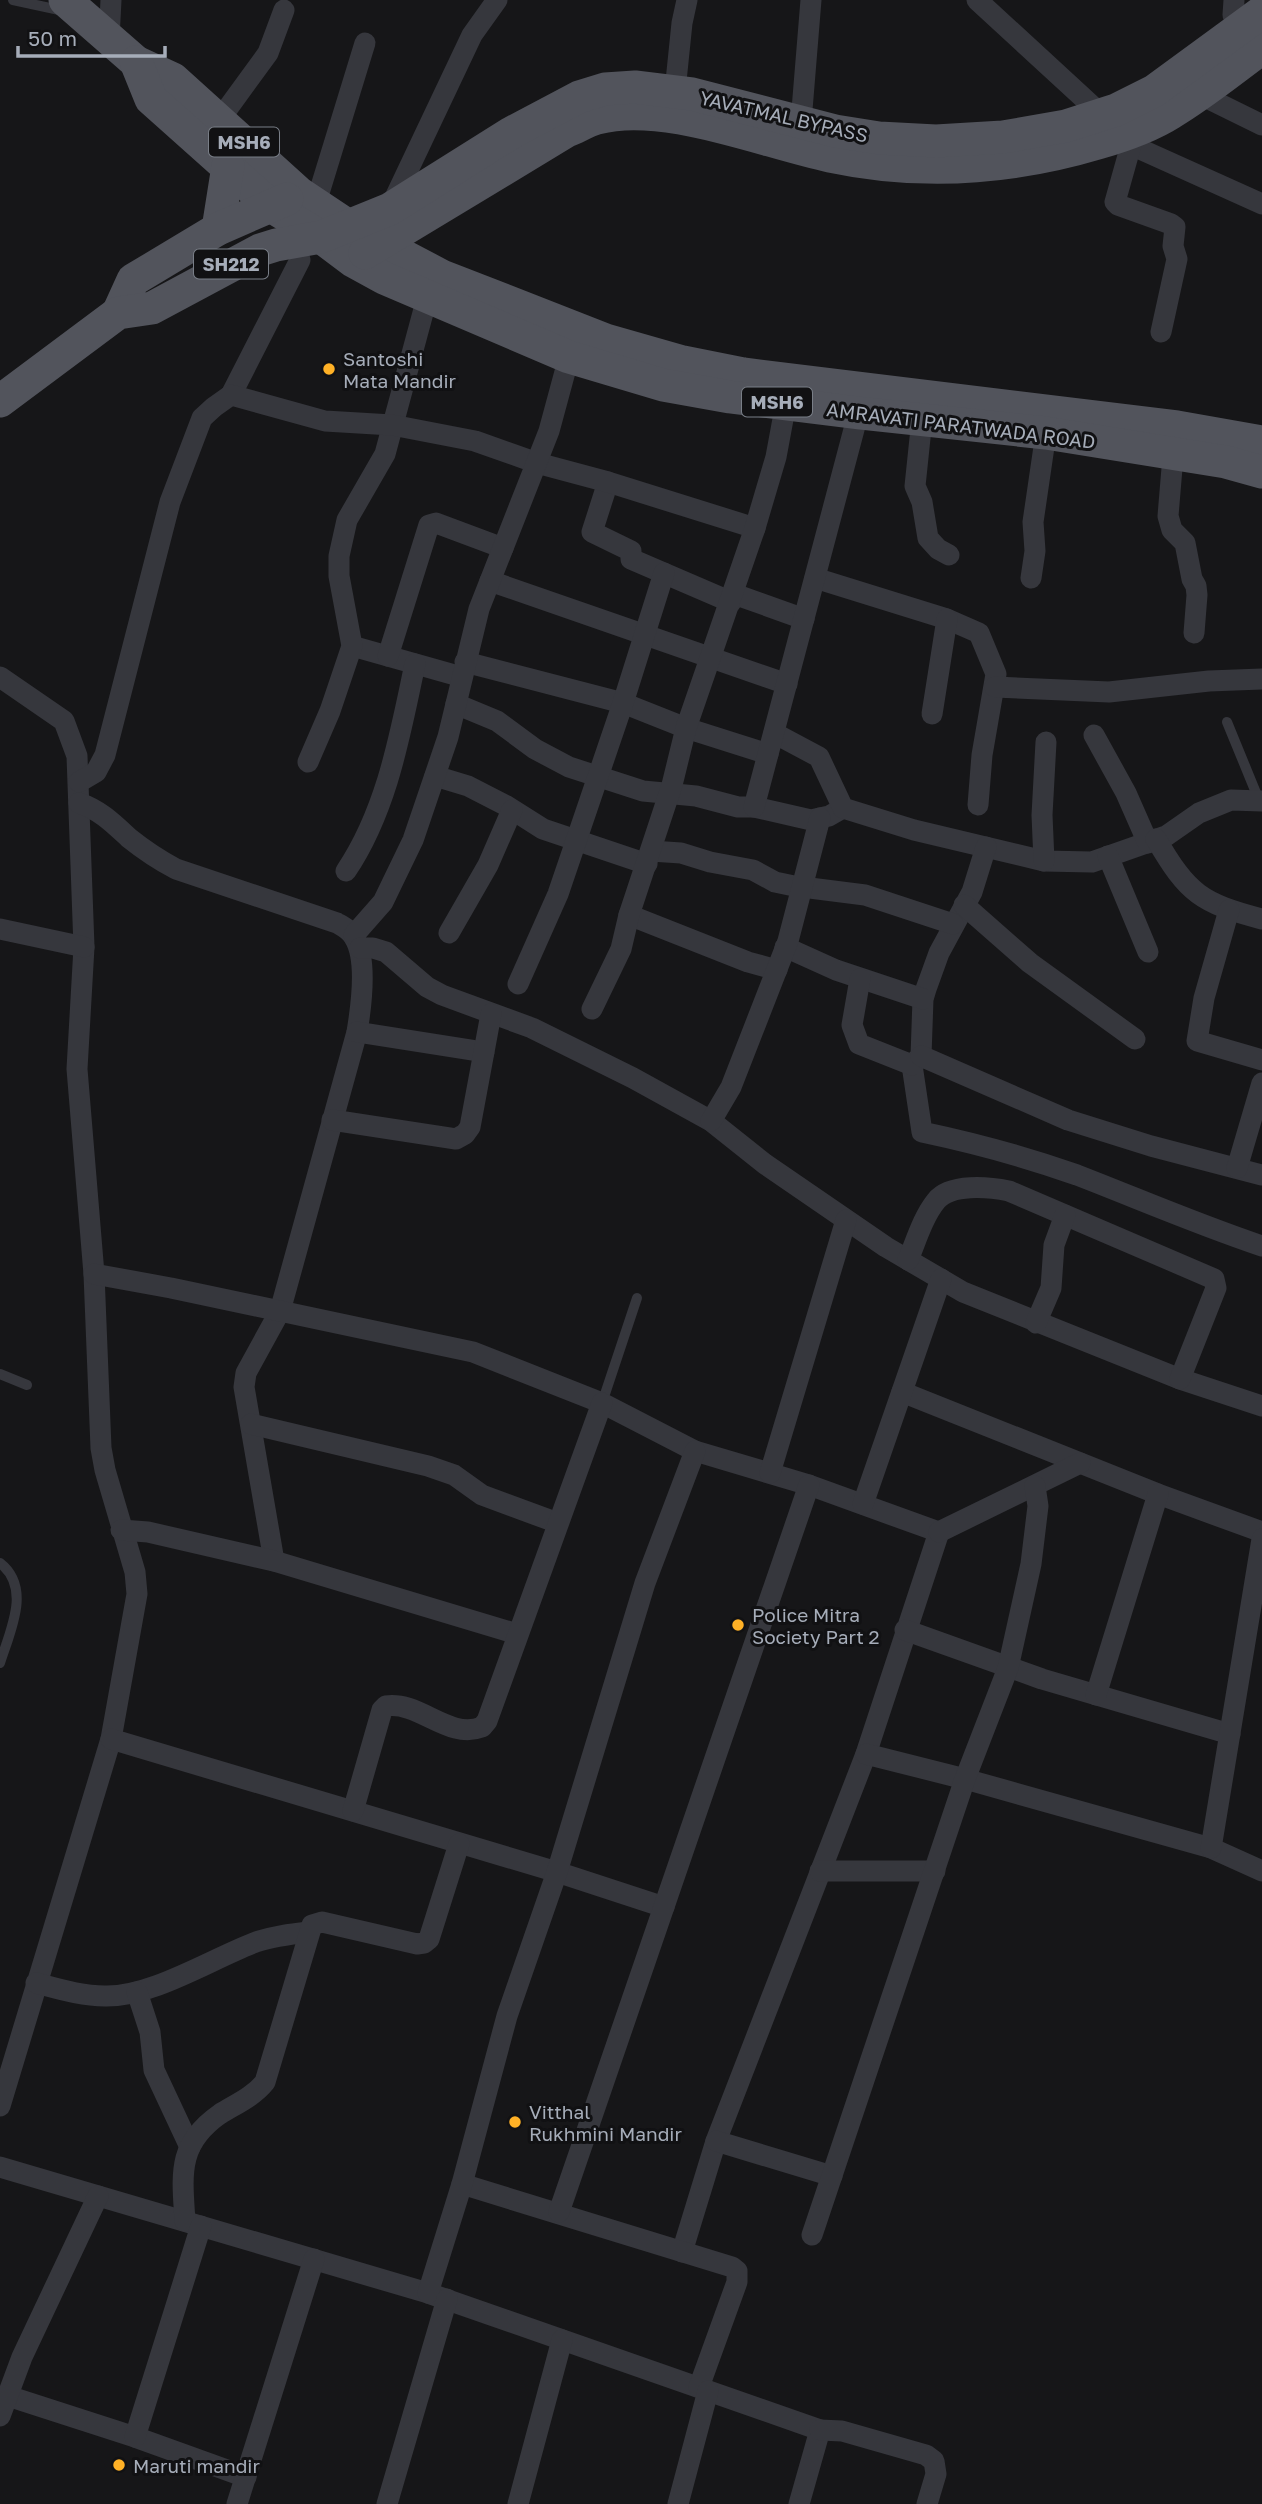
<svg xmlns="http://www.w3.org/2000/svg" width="1262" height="2504" font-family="'Golos Text',sans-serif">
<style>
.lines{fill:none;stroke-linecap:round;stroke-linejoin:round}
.service{stroke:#36373d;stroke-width:10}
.minor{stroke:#36373d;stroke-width:21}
.primary{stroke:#52545c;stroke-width:33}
.poi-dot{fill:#ffb126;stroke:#111113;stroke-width:2.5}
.labels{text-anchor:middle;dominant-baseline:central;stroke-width:6;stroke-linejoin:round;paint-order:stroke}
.shield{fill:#111113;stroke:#797e87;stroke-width:2}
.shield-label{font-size:18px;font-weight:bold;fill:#a6adb9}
.street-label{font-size:19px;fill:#a6adb9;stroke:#111113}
.poi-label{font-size:19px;fill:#a6adb9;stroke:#111113;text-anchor:start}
</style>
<rect width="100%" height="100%" fill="#161618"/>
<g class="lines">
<g class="service">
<path d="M 13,0 L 64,11"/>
<path d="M 1227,722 L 1259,800"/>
<path d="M 0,1374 L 27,1385"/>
<path d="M 602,1403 L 637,1298"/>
<path d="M 0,1563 C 32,1588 10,1631 0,1663"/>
</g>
<g class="minor">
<path d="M 977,0 L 1102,115 L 1131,145 L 1262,204"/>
<path d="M 1234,0 L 1233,15 L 1241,28"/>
<path d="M 109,39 L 111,0"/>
<path d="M 675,91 L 682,23 L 687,0"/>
<path d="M 1199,94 L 1262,125"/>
<path d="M 220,119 L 268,53 L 284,10"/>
<path d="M 801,122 L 811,0"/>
<path d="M 1131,145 L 1115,202 L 1118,205 L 1171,224 L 1175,227 L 1173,246 L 1177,259 L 1161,332"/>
<path d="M 319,193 L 365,43"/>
<path d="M 391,206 L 472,35 L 497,0"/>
<path d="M 231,395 L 300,260"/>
<path d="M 922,419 L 915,486 L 922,502 L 928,538 L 938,549 L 949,555"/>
<path d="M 1174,444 L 1168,516 L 1172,530 L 1185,543 L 1192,579 L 1196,586 L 1197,595 L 1194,633"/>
<path d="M 608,482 L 592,532 L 631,551 L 631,559 L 731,602"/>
<path d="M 815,578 L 947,619 L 979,633 L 996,674 L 982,755 L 978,805"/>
<path d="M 1031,578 L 1035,551 L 1033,522 L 1046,433"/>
<path d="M 490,581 L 787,684"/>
<path d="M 734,594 L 804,619"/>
<path d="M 352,646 L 462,677"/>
<path d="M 388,656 L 429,525 L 436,523 L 503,548"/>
<path d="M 465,662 L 623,703 L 686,728 L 768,754"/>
<path d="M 0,677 L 64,721 L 77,756 L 84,947 L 77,1069 L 94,1274 L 101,1448 L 105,1470 L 135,1572 L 137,1594 L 111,1739 L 0,2106"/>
<path d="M 995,687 L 1109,692 L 1209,681 L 1262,679"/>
<path d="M 456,704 L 497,721 L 535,749 L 569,767 L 643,791 L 696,796 L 738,807 L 754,807 L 811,820 L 829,816 L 843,808"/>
<path d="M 932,714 L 947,619"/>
<path d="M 774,733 L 819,757 L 843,808 L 914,830 L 1044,861 L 1092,862 L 1166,836 L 1199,813 L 1231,800 L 1262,801"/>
<path d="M 1094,735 L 1126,793 L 1148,843"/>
<path d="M 308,762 L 330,711 L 352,646 L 339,576 L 339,556 L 347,520 L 385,454 L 427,298"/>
<path d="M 435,776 L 468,786 L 505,805 L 543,829 L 647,864"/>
<path d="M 79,782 L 96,772 L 105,755 L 170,502 L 202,418 L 214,407 L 231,395 L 325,421 L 392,425 L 475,441 L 537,463 L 608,482 L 755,528"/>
<path d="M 79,803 C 100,810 113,823 129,838 C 144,850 159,860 176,869 L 337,923 C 344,927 350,930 354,937 C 368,959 361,1008 357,1032 L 280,1311 L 246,1373 L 244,1387 L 274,1561"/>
<path d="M 754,807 L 861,403"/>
<path d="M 1156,839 C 1188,894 1201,903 1262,919"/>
<path d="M 986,847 L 972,892 L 939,953 L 926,989 L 923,999 L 921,1056 L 912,1065 L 922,1132 C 974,1143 1026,1157 1077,1175 C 1139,1199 1199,1225 1262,1246"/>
<path d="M 651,851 L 681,853 L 710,862 L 753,870 L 775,882 L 794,886 L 865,895 L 953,924"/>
<path d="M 1108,856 L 1148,952"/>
<path d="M 1044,861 L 1042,815 L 1046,742"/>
<path d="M 346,871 C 387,810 400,735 415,664"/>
<path d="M 964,905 L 1030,963 L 1135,1039"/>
<path d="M 1229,910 L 1204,998 L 1197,1041 L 1262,1060"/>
<path d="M 629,915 L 748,962 L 777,970"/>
<path d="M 0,929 L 84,947"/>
<path d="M 449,933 L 488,865 L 512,810"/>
<path d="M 354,935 L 383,902 L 413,840 L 448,737 L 479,609 L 549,431 L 569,357"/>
<path d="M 785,947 L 836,970 L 923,999"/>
<path d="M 360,948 L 373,948 L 386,952 L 427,987 L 442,995 L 532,1028 L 633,1078 L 711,1121 L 765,1164 L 886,1247 L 963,1292 L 1180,1379 L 1262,1406"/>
<path d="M 860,979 L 852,1025 L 859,1044 L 912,1065"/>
<path d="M 518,984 L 558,894 L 623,703 L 664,573"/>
<path d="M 592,1009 L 621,949 L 629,915 L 672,785 L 686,728 L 755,528 L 776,457 L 786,403"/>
<path d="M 357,1032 L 484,1052"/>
<path d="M 921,1056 L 1068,1120 L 1151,1146 L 1262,1175"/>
<path d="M 332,1120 L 456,1139 L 465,1134 L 470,1127 L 491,1014"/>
<path d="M 711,1121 L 731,1087 L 788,941 L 820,818"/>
<path d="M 1237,1168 L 1262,1083"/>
<path d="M 908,1260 C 916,1241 923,1217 936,1201 C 950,1183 989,1187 1009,1191 L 1214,1279 L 1216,1288 L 1180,1379"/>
<path d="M 94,1274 L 171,1288 L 473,1352 L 602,1403 L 695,1451 L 809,1485 L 939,1532 L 866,1754 L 716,2141 L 682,2252"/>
<path d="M 1036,1323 L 1051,1288 L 1054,1245 L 1065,1215"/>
<path d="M 902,1392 L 1158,1494 L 1262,1532"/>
<path d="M 251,1424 L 428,1466 L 454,1475 L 482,1495 L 558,1523"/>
<path d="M 770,1473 L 846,1220"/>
<path d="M 863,1504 L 941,1279"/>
<path d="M 121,1530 L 148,1532 L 274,1561 L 517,1634"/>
<path d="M 939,1532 L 1080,1463"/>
<path d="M 905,1630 L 1042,1679 L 1230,1734"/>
<path d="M 1096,1695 L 1158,1494"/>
<path d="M 111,1739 L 557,1872 L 664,1907"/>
<path d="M 866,1754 L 965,1779 L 1211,1848 L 1262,1871"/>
<path d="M 353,1811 L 382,1710 L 386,1706 C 420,1701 448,1740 482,1727 L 487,1721 L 602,1403"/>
<path d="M 1211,1848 L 1262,1539"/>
<path d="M 820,1871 L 935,1871"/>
<path d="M 36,1983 C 59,1989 81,1996 105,1996 C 152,1997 211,1959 256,1942 C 273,1936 291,1934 309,1932"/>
<path d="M 137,1992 L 150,2032 L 154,2070 L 190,2147"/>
<path d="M 716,2141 L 832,2176"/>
<path d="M 0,2167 L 428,2293 L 820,2430 L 799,2504"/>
<path d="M 462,2184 L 732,2267 L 737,2271 L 737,2282 L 699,2387"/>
<path d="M 559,2212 L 809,1485"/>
<path d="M 185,2221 C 182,2174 177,2144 220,2114 C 236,2104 253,2097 265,2082 L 312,1925 L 322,1922 L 417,1944 L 424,1943 L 429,1939 L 459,1844"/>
<path d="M 812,2235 L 965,1779 L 1008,1668 L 1031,1564 L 1038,1506 L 1035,1486"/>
<path d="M 428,2293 L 462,2184 L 507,2016 L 557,1872 L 645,1583 L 695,1451"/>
<path d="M 8,2396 L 135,2437 L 246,2477"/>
<path d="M 0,2416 L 22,2357 L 98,2196"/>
<path d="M 820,2430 L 842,2431 L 926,2455 L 934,2461 L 936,2474 L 927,2504"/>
<path d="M 135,2437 L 201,2226"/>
<path d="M 237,2504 L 314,2259"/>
<path d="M 387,2504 L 447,2299"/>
<path d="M 518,2504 L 562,2340"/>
<path d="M 678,2504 L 708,2391"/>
</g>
<g class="primary">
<path d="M 65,0 L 136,62 L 173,79 L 299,193 L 350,227 L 379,243 L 442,276 L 606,340 L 683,362 L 743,374 L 1177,427 L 1262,442"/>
<path d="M 136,62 L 151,99 L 271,206 L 321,237 L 353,261 L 384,278 L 569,357 L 663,385 L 730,397 L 859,413 L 1046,433 L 1226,462 L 1262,472"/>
<path d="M 218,229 L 228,166"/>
<path d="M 365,253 L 567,131 C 577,127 587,121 597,118 C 664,100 763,142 830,156 C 919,175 1011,169 1098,143 C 1122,136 1149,127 1171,113 C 1203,94 1232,70 1262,48"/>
<path d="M 118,313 L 133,280 L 218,229 L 287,199"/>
<path d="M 0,401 L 118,313 L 152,308 L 260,250 L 276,245 L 321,237 L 390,209 L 511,133 L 579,97 L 605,89 L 635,87 L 692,94 L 835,131 L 879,138 L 936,141 L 1003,137 L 1066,126 L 1116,110 L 1154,91 L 1262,12"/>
</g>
</g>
<g class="poi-dot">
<circle cx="329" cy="369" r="7"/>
<circle cx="738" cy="1625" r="7"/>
<circle cx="515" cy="2122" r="7"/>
<circle cx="119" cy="2465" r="7"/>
</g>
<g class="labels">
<g class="shield">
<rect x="209" y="127.5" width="70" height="29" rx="5"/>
<rect x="194" y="249.5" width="74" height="29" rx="5"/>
<rect x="742" y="387.5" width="70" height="29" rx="5"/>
</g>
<g class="shield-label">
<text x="244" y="142">MSH6</text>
<text x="231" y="264">SH212</text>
<text x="777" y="402">MSH6</text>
</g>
<g class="street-label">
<text transform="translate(784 116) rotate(13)">YAVATMAL BYPASS</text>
<text transform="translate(961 425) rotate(7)">AMRAVATI PARATWADA ROAD</text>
</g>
<g class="poi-label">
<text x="343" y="358">Santoshi<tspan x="343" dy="22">Mata Mandir</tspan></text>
<text x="752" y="1614">Police Mitra<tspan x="752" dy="22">Society Part 2</tspan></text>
<text x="529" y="2111">Vitthal<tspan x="529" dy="22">Rukhmini Mandir</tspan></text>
<text x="133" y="2465">Maruti mandir</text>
</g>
</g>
<path d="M18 46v10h147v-10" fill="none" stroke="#a6adb9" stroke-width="3.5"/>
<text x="28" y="46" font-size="21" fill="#a6adb9" stroke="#111113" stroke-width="5" paint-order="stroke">50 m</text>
</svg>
